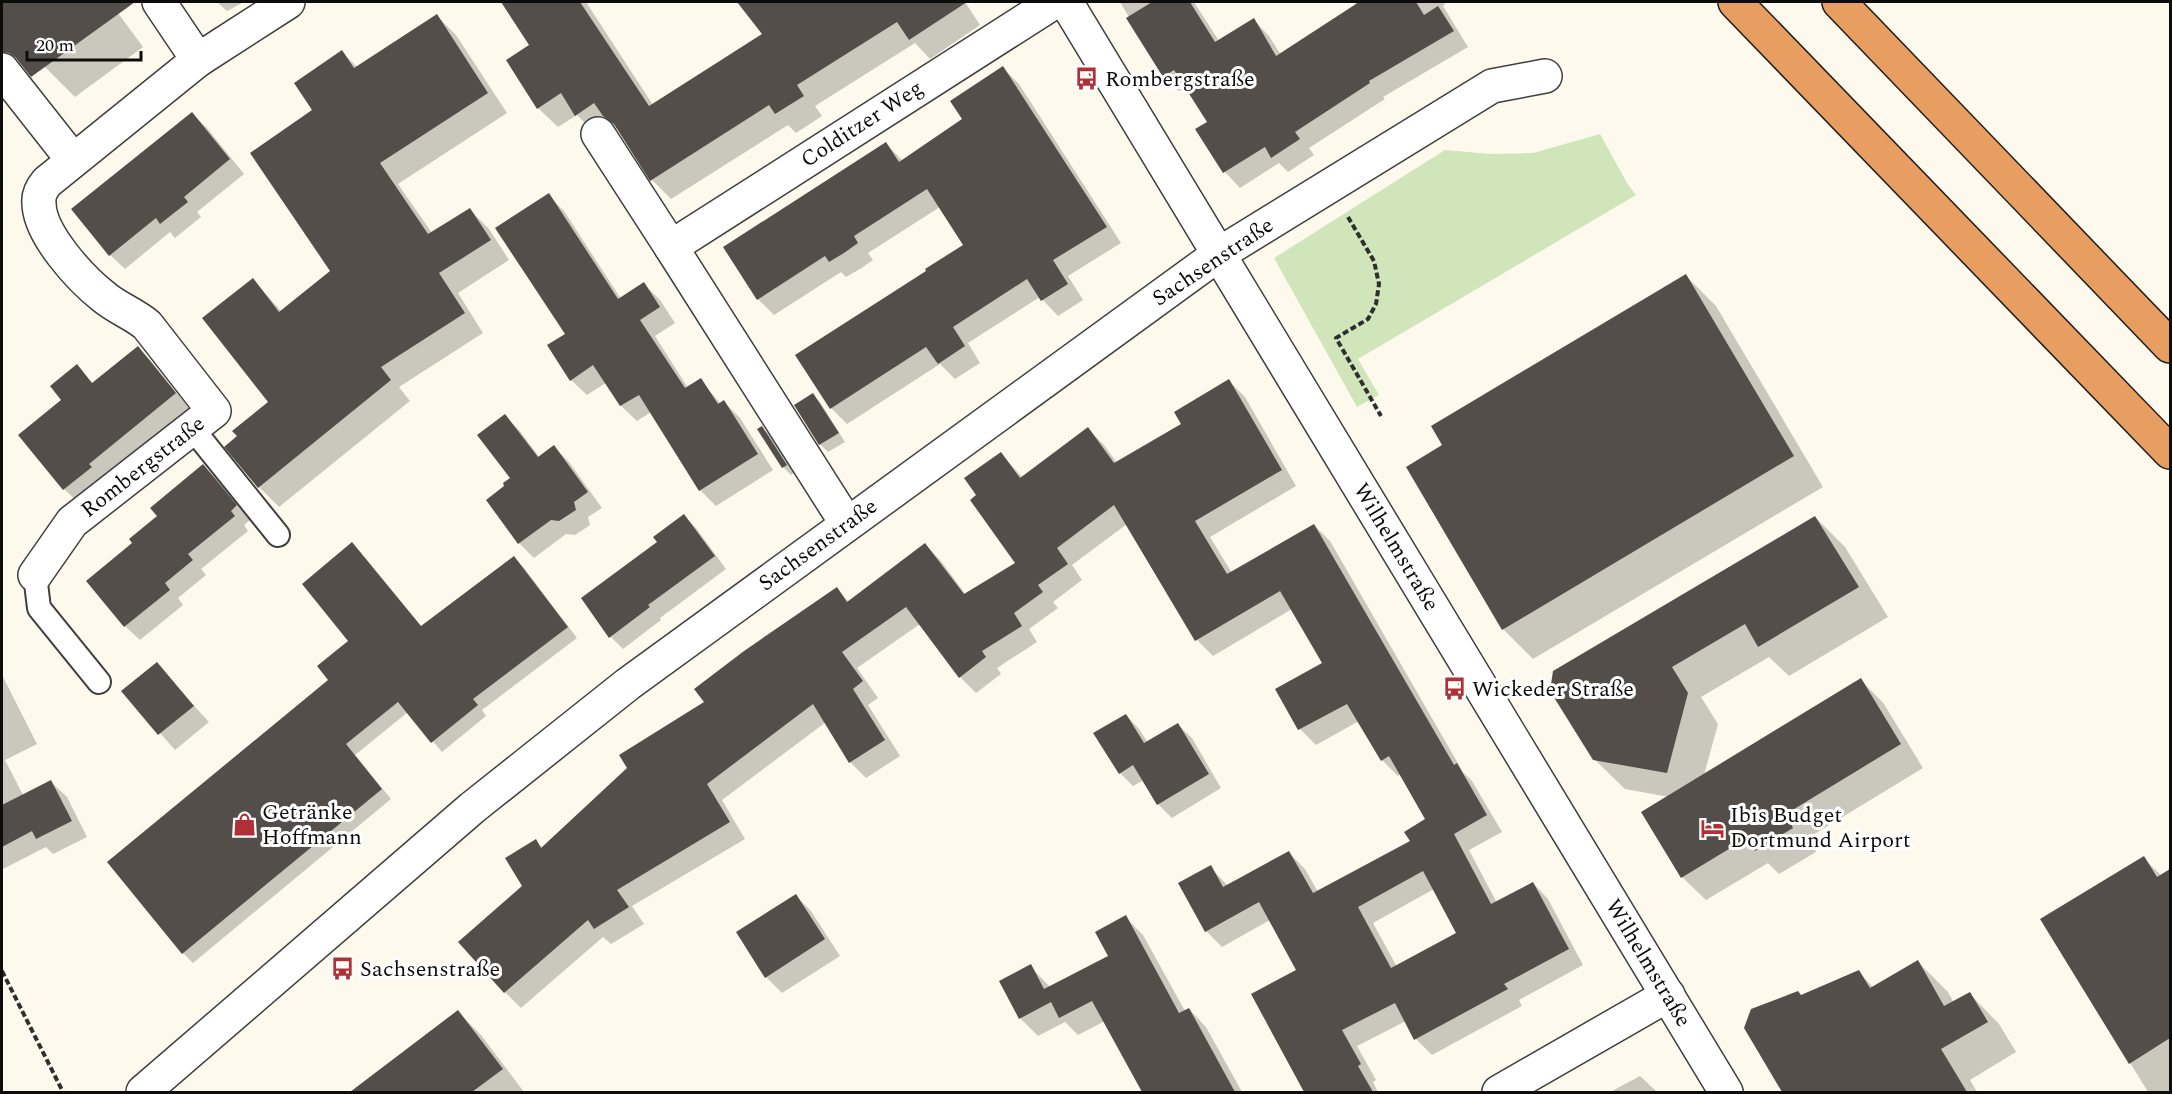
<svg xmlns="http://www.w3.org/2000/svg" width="2172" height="1094" font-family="Spectral,serif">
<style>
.green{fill:#d0e5ba}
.shadow{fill:#0003;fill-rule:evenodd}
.building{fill:#544e4a;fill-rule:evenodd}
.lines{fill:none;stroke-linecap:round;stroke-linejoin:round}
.service-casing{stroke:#3f3f3f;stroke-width:26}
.minor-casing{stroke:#3f3f3f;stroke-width:36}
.motorway-casing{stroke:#1d1d1d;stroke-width:36}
.path{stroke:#2e2e2e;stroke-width:4;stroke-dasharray:6 3;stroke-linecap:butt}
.service{stroke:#fff;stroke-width:22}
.minor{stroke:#fff;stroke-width:33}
.motorway{stroke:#e89e61;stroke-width:33}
.labels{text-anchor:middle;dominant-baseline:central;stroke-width:6;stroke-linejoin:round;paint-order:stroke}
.poi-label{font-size:22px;fill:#0c0c0c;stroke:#fff;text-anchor:start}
.street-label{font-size:22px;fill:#0c0c0c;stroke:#fff}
</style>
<rect width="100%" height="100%" fill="#fdfaed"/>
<path class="green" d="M 1600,134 L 1627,183 L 1636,195 L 1358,359 L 1379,395 L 1357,407 L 1274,258 L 1445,150 L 1491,154 L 1533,153 Z"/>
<g class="shadow">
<path d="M 2,2 L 110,2 L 143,47 L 75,97 L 45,67 L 2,7 Z"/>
<path d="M 217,2 L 244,2 L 227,11 Z"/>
<path d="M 503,2 L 586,2 L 653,105 L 811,2 L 965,2 L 980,25 L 930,59 L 915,43 L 815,106 L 822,116 L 796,133 L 788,125 L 671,199 L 652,180 L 621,133 L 612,124 L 596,134 L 577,115 L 558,127 L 538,108 L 532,46 Z"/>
<path d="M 1120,2 L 1194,2 L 1219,41 L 1254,20 L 1269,36 L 1281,55 L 1356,5 L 1354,2 L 1444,2 L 1445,4 L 1443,6 L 1468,47 L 1383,97 L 1385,99 L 1309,148 L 1314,155 L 1288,172 L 1279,163 L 1240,188 L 1225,172 L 1197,129 L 1209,122 L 1187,87 L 1179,91 L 1164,76 Z"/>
<path d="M 437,16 L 456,35 L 507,113 L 398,184 L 432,233 L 470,210 L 489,229 L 509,260 L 458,293 L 483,333 L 399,387 L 410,401 L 279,507 L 259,487 L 226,447 L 270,402 L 253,280 L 282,312 L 332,271 L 314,111 L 342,52 L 357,67 Z"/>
<path d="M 1003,68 L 1019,84 L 1121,243 L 1068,276 L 1083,300 L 1058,316 L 1040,297 L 968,343 L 980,363 L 955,379 L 940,364 L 847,424 L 831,408 L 965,246 L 940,207 L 868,253 L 873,260 L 860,269 L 846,277 L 841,272 L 774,315 L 758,299 L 886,144 L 903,161 L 964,120 Z"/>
<path d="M 192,114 L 207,128 L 244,174 L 197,212 L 201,217 L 175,238 L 170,232 L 125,269 L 110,255 L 74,210 Z"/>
<path d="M 548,195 L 564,211 L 621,299 L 644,284 L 660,300 L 675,323 L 655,336 L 688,388 L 700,380 L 721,404 L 724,402 L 740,418 L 773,470 L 716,506 L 700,490 L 651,412 L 637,421 L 621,406 L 606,383 L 587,395 L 571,380 Z"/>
<path d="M 1686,276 L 1716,306 L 1823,487 L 1533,659 L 1503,629 L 1444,446 Z"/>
<path d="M 138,348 L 152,362 L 189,408 L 102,479 L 79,503 L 64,489 L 63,400 L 76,366 L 93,384 Z"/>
<path d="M 1229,381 L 1245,397 L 1296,486 L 1210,537 L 1232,573 L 1314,525 L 1330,541 L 1463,772 L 1472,781 L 1502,832 L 1469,850 L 1497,903 L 1533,883 L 1548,899 L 1583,965 L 1519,1000 L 1522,1006 L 1432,1055 L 1416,1039 L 1406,1021 L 1357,1046 L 1376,1080 L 1373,1082 L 1378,1092 L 1306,1092 L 1253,995 L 1298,970 L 1270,920 L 1222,947 L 1206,931 L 1210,867 L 1228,886 L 1289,853 L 1305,869 L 1318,892 L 1412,842 L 1427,820 L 1401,774 L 1398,776 L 1382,760 L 1359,721 L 1316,745 L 1300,729 L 1324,664 L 1292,609 L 1213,656 L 1197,640 L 1127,524 L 1072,565 L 1082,580 L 1053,602 L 1058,608 L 1029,629 L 1037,642 L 997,668 L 1001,674 L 976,693 L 960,677 L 920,624 L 857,668 L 878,698 L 868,705 L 900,756 L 866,778 L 850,762 L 826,722 L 722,800 L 745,839 L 632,906 L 644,924 L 611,944 L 603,937 L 521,1008 L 505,992 L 524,886 L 536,841 L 543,848 L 837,589 L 849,602 L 925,545 L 941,561 L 966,595 L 1018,563 L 978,496 L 1001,454 L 1023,478 L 1088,429 L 1104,445 L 1117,463 L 1183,424 ZM 1434,889 L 1458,934 L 1397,967 L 1373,923 Z"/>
<path d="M 812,395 L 820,402 L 845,442 L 828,452 L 820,444 L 796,406 Z"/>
<path d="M 505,416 L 519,430 L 540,458 L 554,447 L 569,462 L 602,508 L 588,517 L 590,525 L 575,535 L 566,534 L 534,558 L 519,543 L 488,500 L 506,486 L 512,478 Z"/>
<path d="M 762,428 L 770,435 L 794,473 L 791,475 L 783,467 L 759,429 Z"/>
<path d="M 203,466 L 218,480 L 250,520 L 244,525 L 248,531 L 201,569 L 206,575 L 178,598 L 183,605 L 140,640 L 125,626 L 88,581 L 134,543 Z"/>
<path d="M 684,516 L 696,528 L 726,569 L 660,618 L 661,620 L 623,649 L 611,637 L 659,542 Z"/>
<path d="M 1815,517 L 1845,547 L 1888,617 L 1789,676 L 1769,657 L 1701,697 L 1718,724 L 1704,775 L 1861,680 L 1884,704 L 1923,768 L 1808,838 L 1816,852 L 1779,874 L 1768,863 L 1706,900 L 1682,877 L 1669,797 L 1625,789 L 1594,759 L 1551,690 Z"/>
<path d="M 514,558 L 524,568 L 577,638 L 482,710 L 486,716 L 442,752 L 408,712 L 355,755 L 391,799 L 193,963 L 183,953 L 350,641 L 422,627 Z"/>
<path d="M 156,664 L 209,722 L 175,750 L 123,691 Z"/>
<path d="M 2,675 L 37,744 L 5,760 L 23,795 L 51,782 L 67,797 L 87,837 L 53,854 L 46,847 L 3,869 L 2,868 Z"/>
<path d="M 1126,715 L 1139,729 L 1148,743 L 1178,725 L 1192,738 L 1221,788 L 1172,818 L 1158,804 L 1144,780 L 1133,786 L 1120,773 Z"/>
<path d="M 2143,858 L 2162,876 L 2170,870 L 2170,1092 L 2148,1092 L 2043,920 Z"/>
<path d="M 795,895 L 811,911 L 840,956 L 782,993 L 766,977 Z"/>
<path d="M 1125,917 L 1143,935 L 1185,1011 L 1189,1009 L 1206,1027 L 1242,1092 L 1143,1092 L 1105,1021 L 1078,1035 L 1065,1022 L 1038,1036 L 1020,1018 L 1030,966 L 1050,987 L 1110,956 Z"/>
<path d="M 1918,962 L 1948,992 L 1954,1003 L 1970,994 L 1999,1024 L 2016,1052 L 1970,1080 L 1977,1092 L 1783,1092 L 1746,1028 L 1802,997 L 1858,972 L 1874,988 Z"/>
<path d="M 458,1012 L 481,1035 L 524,1092 L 352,1092 Z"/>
<path d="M 1640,1076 L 1657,1092 L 1610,1092 Z"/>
</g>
<g class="building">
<path d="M 2,2 L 135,2 L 31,77 L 16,58 L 9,53 L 2,52 Z"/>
<path d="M 501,2 L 580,2 L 649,106 L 762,34 L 737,2 L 967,2 L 909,40 L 897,22 L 797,85 L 804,96 L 775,114 L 769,105 L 650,181 L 614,124 L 603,116 L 594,103 L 575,116 L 561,93 L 537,109 L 506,60 L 529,45 Z"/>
<path d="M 1152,2 L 1190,2 L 1215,42 L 1254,18 L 1276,56 L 1359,2 L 1416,2 L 1424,15 L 1438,6 L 1454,31 L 1369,81 L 1370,83 L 1295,132 L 1300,139 L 1271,158 L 1265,147 L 1223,173 L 1195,129 L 1207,122 L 1174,70 L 1163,77 L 1126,18 Z"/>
<path d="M 437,14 L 488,93 L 380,163 L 428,234 L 470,208 L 491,240 L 439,273 L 465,313 L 381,367 L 391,380 L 258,488 L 224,447 L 237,436 L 232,431 L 268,402 L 202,318 L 253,278 L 279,312 L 330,271 L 250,153 L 312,110 L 294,83 L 342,50 L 354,68 Z"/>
<path d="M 1003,66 L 1107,227 L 1053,260 L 1068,284 L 1041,301 L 1027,279 L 953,327 L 965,346 L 938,364 L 926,347 L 830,409 L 795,355 L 926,271 L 925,269 L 963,245 L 927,189 L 854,236 L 858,243 L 844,253 L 829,262 L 825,256 L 757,300 L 723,247 L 886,142 L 899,162 L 962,119 L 950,101 Z"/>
<path d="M 192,112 L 230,159 L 184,197 L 188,202 L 160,224 L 156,218 L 109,256 L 71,209 Z"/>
<path d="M 549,193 L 618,299 L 644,282 L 660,307 L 640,320 L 685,388 L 701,378 L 718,404 L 724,400 L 758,454 L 699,491 L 639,395 L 620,406 L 593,365 L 570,381 L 547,345 L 565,334 L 495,228 Z"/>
<path d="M 1686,274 L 1794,456 L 1502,630 L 1406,467 L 1442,445 L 1431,426 Z"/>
<path d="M 138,346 L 176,393 L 89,464 L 92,467 L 63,490 L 18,435 L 61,400 L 50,386 L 77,364 L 92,383 Z"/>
<path d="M 1229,379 L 1282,470 L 1195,521 L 1227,574 L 1314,524 L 1454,765 L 1457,763 L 1487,815 L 1454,834 L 1491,904 L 1533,882 L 1569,949 L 1504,984 L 1508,989 L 1414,1040 L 1395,1003 L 1342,1030 L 1361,1064 L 1358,1066 L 1373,1092 L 1304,1092 L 1251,994 L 1296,970 L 1259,902 L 1205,932 L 1178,883 L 1211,865 L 1223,887 L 1289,851 L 1313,893 L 1410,841 L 1404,832 L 1425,819 L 1389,756 L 1381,761 L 1347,704 L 1298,730 L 1275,689 L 1322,663 L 1280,591 L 1195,641 L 1114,505 L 1057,548 L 1068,564 L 1038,585 L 1043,592 L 1014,613 L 1022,626 L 982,651 L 986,657 L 959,678 L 906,607 L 842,652 L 863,681 L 853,689 L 885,740 L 849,763 L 813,704 L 707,784 L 730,822 L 617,890 L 629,907 L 594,929 L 588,920 L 504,993 L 458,942 L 522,886 L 505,858 L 536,839 L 541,848 L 627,768 L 619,755 L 704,702 L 694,689 L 744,651 L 837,587 L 847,602 L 925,543 L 964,594 L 1015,563 L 970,500 L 976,495 L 964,478 L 1001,452 L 1020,478 L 1088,427 L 1114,463 L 1181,424 L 1174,412 ZM 1423,871 L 1456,933 L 1391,968 L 1358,907 Z"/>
<path d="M 813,393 L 839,433 L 819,445 L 794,405 Z"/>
<path d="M 505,414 L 538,457 L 554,445 L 588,492 L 574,502 L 576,510 L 559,521 L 551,520 L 518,544 L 486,500 L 504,486 L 503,483 L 510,478 L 477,435 Z"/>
<path d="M 762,426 L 787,465 L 782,468 L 757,429 Z"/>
<path d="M 203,464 L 237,505 L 231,511 L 235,516 L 188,554 L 193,560 L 165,583 L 170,590 L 124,627 L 86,581 L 132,543 L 129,539 L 157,516 L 150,508 Z"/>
<path d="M 684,514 L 715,556 L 648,605 L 650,607 L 609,638 L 581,598 L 657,542 L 653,537 Z"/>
<path d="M 1815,516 L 1859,587 L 1758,647 L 1745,624 L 1672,667 L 1688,693 L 1667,773 L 1593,760 L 1550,691 L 1553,671 Z"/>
<path d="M 352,542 L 421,626 L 514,556 L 568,627 L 473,699 L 478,705 L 431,743 L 398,702 L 346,744 L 382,789 L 182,954 L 107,862 L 328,680 L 317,666 L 348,641 L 302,584 Z"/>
<path d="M 157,662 L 194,706 L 158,735 L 121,691 Z"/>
<path d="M 1861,678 L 1901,744 L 1786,814 L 1793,828 L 1755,851 L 1747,838 L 1681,878 L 1641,812 Z"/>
<path d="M 1126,714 L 1144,743 L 1178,723 L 1209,774 L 1157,805 L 1133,765 L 1119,774 L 1093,733 Z"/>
<path d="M 51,780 L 72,821 L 36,839 L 32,831 L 2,847 L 2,805 Z"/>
<path d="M 2144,856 L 2157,877 L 2170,869 L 2170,1038 L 2129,1064 L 2040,919 Z"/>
<path d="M 796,894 L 825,939 L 765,978 L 736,932 Z"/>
<path d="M 1126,915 L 1179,1013 L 1189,1008 L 1235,1092 L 1142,1092 L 1092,1001 L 1059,1018 L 1051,1002 L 1019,1019 L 999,981 L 1031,964 L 1044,989 L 1108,956 L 1095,932 Z"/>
<path d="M 1918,960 L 1944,1006 L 1970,992 L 1988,1022 L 1941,1049 L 1967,1092 L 1782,1092 L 1744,1028 L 1751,1009 L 1798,991 L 1801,995 L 1859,970 L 1870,988 Z"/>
<path d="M 458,1010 L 503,1069 L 472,1092 L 350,1092 Z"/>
</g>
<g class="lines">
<defs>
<g id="service">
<path d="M 192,428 L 278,535"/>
<path d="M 35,575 L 39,608 L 99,682"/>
</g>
<g id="minor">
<path d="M 159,2 L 198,60 L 288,2"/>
<path d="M 1066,2 L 1726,1092"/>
<path d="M 2,70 L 73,160"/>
<path d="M 598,134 L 671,247 L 1054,2"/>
<path d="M 671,247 L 847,524"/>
<path d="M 35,575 L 72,522 L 214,411 L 147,325 C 134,314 117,308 104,297 C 81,279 39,234 39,203 C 38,195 42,188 47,182 L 198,60"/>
<path d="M 143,1092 L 472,808 L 628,684 L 1219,254 L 1492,86 L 1545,76"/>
<path d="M 1499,1092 L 1668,995"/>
</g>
<g id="motorway">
<path d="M 1735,2 L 2170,452"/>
<path d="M 1839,2 L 2170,346"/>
</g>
</defs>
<use href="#service" class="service-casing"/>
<use href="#minor" class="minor-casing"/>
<use href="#motorway" class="motorway-casing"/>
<g class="path">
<path d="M 1348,217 L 1374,261 L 1379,284 L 1376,304 L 1368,319 L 1336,338 L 1381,416"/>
<path d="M 2,971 L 63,1092"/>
</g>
<use href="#service" class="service"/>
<use href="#minor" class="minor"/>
<use href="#motorway" class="motorway"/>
</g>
<defs>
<symbol id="bus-bare" viewBox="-9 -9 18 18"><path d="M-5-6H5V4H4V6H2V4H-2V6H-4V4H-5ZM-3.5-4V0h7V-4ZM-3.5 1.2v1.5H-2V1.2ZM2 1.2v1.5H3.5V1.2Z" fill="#b03037" stroke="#fff" stroke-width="2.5" paint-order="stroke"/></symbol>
<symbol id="shop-bare" viewBox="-9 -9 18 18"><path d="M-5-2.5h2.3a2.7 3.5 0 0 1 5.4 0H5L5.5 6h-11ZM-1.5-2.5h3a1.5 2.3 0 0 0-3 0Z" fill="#b03037" stroke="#fff" stroke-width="2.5" paint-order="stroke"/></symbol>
<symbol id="hotel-bare" viewBox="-9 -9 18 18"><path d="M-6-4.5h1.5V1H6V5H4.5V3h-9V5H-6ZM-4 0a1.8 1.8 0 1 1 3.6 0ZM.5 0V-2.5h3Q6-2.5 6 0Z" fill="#b03037" stroke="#fff" stroke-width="2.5" paint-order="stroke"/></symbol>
</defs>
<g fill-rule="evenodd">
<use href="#bus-bare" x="1070" y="62" width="33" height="33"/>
<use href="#bus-bare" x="1438" y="672" width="33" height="33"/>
<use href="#shop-bare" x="228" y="808" width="33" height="33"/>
<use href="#hotel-bare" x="1696" y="812" width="33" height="33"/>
<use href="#bus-bare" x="326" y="952" width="33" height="33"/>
</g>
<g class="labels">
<g class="poi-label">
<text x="1105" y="79">Rombergstraße</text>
<text x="1472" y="689">Wickeder Straße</text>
<text x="262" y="812">Getränke<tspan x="262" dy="25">Hoffmann</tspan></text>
<text x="1730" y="815">Ibis Budget<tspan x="1730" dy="25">Dortmund Airport</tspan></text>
<text x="360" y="969">Sachsenstraße</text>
</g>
<g class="street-label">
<text transform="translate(862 124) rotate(-33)">Colditzer Weg</text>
<text transform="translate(1213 262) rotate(-34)">Sachsenstraße</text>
<text transform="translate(143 467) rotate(-38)">Rombergstraße</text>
<text transform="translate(818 545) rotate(-36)">Sachsenstraße</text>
<text transform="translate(1396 547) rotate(59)">Wilhelmstraße</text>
<text transform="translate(1648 963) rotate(59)">Wilhelmstraße</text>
</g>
</g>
<rect width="2172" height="1094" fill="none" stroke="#0c0c0c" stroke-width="6"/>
<path d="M27 51v9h114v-9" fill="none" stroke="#0c0c0c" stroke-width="3"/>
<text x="36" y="51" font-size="18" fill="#0c0c0c" stroke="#ffffff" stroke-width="4.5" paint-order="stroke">20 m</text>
</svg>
